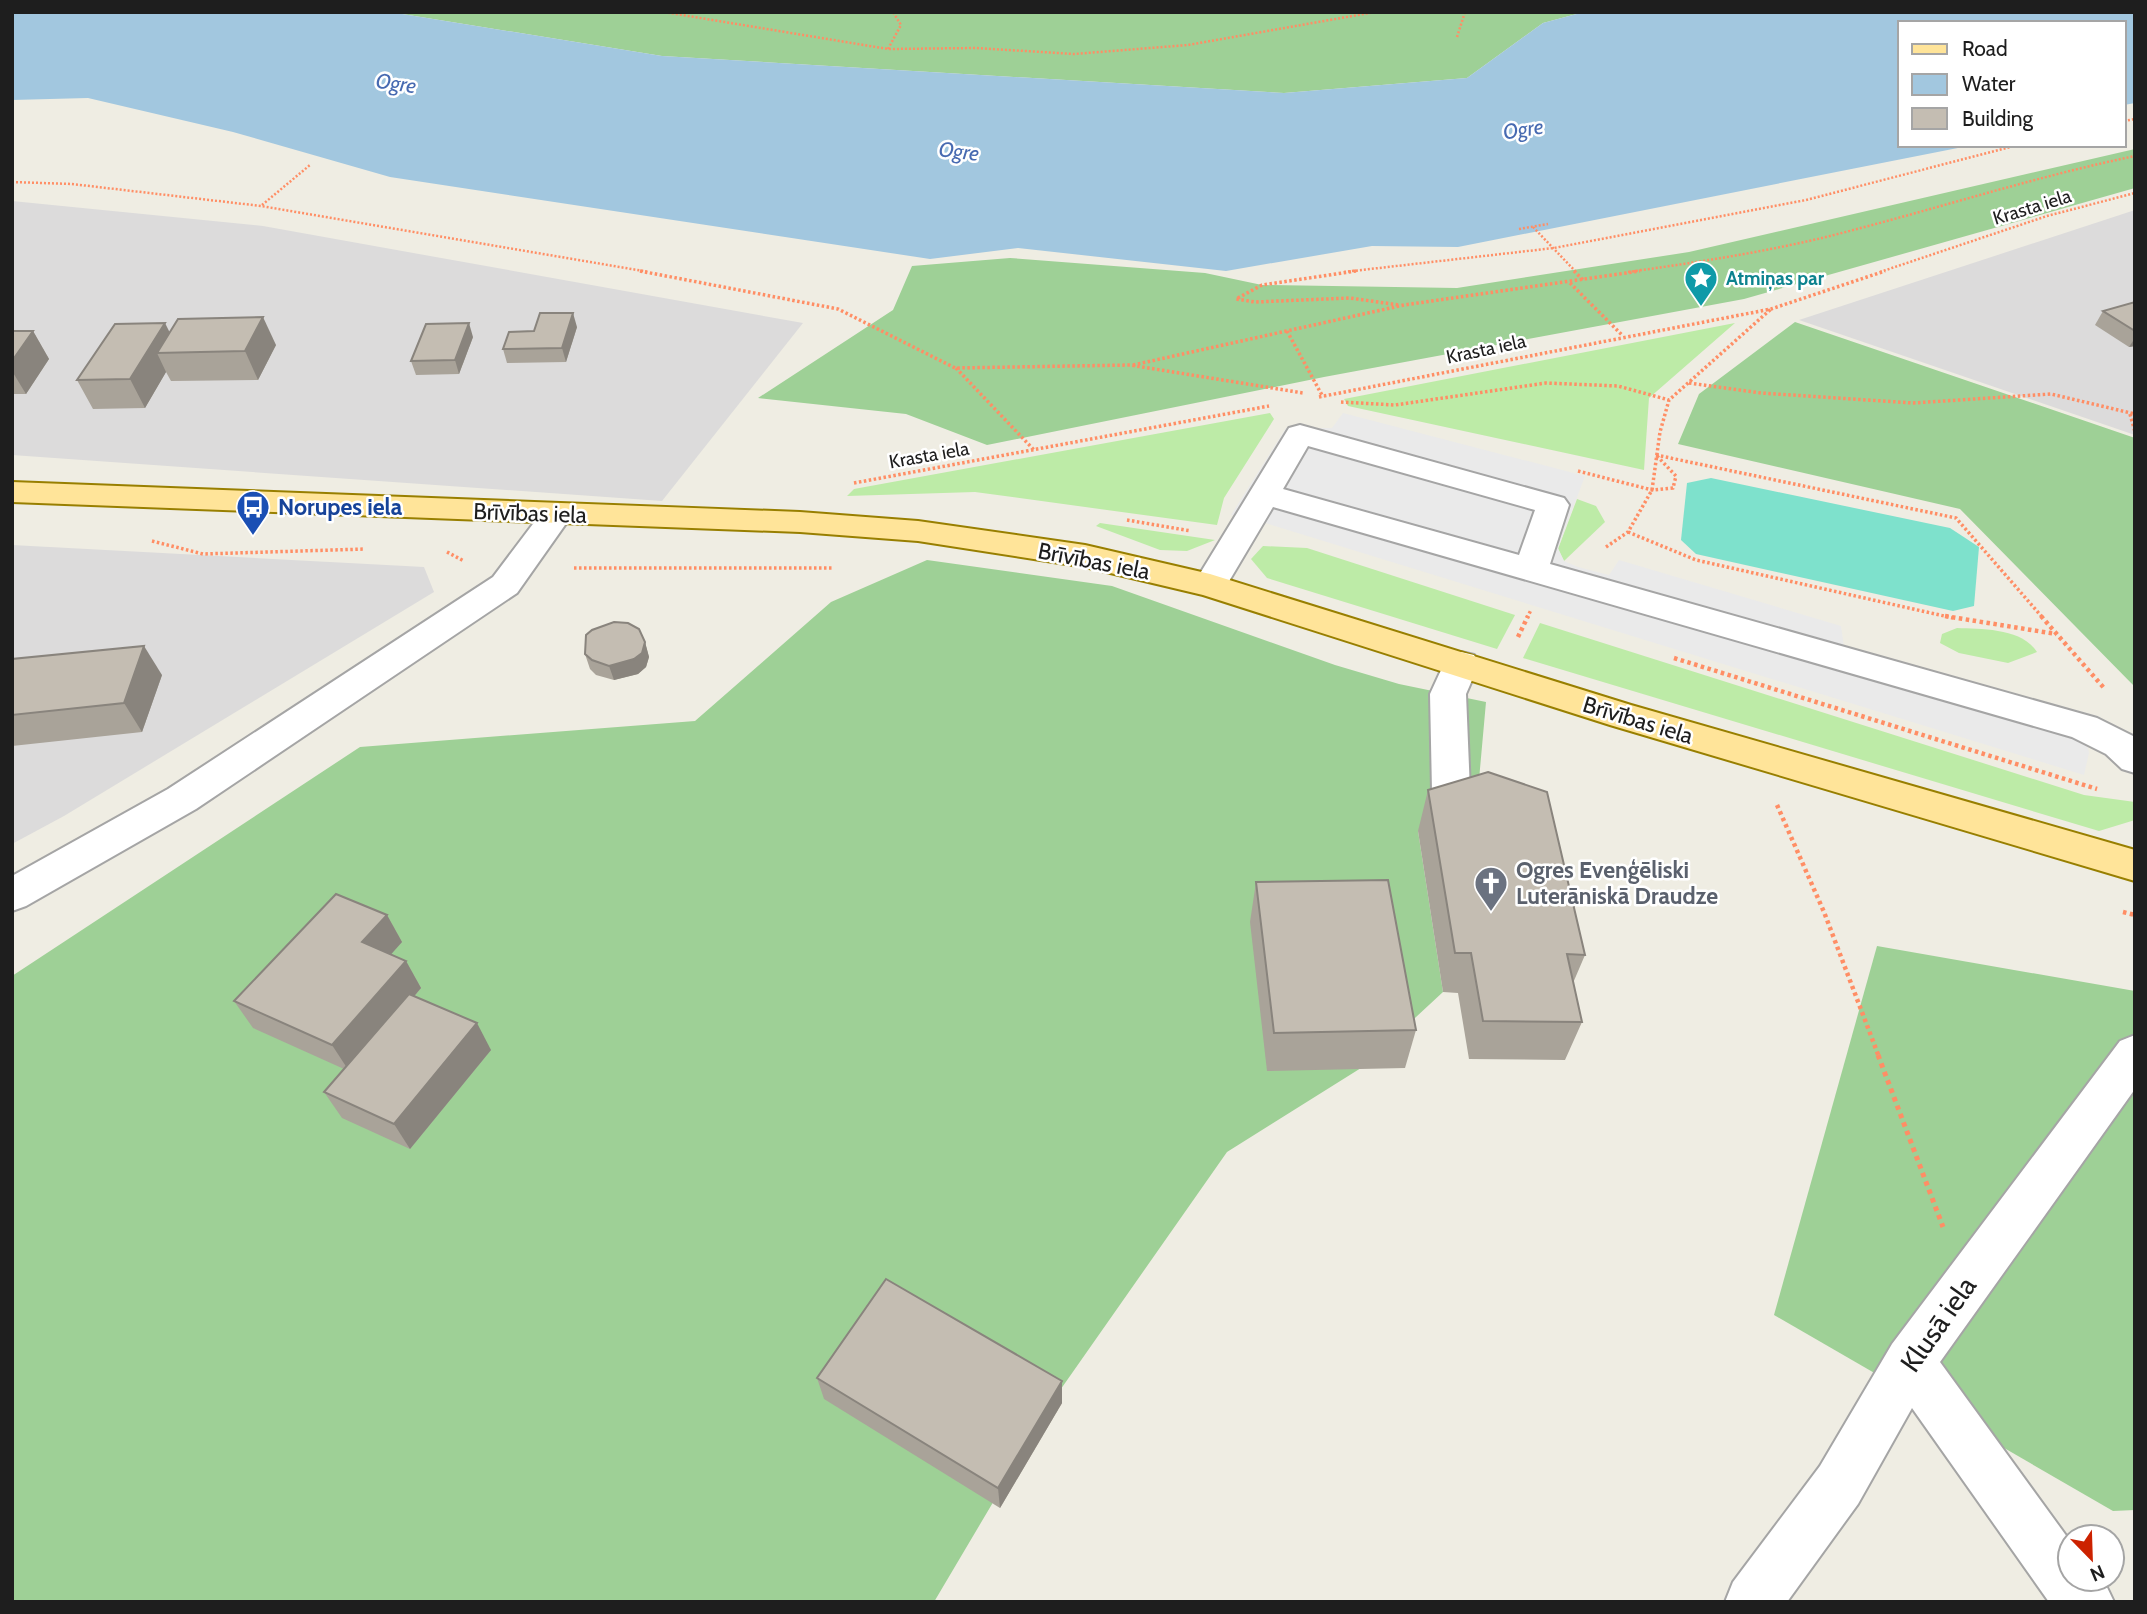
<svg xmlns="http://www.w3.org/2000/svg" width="2147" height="1614" font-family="Cabin,sans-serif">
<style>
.residential{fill:#dcdbdb}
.grass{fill:#bdeba7}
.forest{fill:#9ed096}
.pitch{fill:#7ee1cc}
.parking{fill:#eaeaea}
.water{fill:#a2c7df}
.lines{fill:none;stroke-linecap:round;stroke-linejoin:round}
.minor-casing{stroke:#a5a5a5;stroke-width:4}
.major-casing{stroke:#987f00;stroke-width:4}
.path-far3{stroke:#ff8e65;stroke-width:2.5;stroke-dasharray:2 2;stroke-linecap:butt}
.path-far2{stroke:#ff8e65;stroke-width:3.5;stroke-dasharray:2.5 2.5;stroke-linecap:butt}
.path-far1{stroke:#ff8e65;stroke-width:4.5;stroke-dasharray:3.5 3.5;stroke-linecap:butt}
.path{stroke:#ff8e65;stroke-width:5;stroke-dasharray:4.5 4.5;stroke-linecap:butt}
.minor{fill:#fff;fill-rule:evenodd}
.major{fill:#ffe499;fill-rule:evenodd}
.wall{fill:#a9a399}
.shaded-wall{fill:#89847d}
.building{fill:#c4bdb2;stroke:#89847d;stroke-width:2}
.labels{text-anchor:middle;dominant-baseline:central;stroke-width:5;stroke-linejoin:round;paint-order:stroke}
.far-street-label{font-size:19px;fill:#1e1e1e;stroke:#fff}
.far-culture-label{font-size:19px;font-weight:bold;fill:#0d838f;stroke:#fff;text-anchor:start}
.far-water-label{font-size:21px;font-style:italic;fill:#476ab1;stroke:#fff}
.transit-label{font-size:23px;font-weight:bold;fill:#164399;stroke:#fff;text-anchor:start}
.street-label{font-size:23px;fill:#1e1e1e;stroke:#fff}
.worship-label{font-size:23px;font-weight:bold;fill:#5b616d;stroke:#fff;text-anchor:start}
.near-street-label{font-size:28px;fill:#1e1e1e;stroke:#fff}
</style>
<rect width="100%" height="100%" fill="#efede3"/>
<g class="residential">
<path d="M 12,201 L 263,226 L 803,323 L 662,501 L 12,455 Z"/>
<path d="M 2135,210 L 2135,435 L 1799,320 Z"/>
<path d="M 12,545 L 424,567 L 434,592 L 64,816 L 12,844 Z"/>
</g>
<g class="grass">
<path d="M 1735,323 L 1649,398 L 1644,470 L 1348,406 L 1344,399 Z"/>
<path d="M 1270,413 L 1274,419 L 1224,498 L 1217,525 L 975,492 L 847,496 L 854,489 Z"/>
<path d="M 1577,499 L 1596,506 L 1605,522 L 1564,561 L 1558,549 Z"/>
<path d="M 1100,523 L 1215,540 L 1187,551 L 1160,550 L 1096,526 Z"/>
<path d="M 1263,546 L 1307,548 L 1515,615 L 1497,649 L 1267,578 L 1251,559 Z"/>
<path d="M 1540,623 L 2084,795 L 2135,802 L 2135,820 L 2099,831 L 1523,658 Z"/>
<path d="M 1957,628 C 1982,629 2022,628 2037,652 L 2008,663 L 1959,653 L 1940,643 L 1942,634 Z"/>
</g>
<g class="forest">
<path d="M 390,12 L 1584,12 L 1543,23 L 1467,78 L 1284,93 L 662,56 Z"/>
<path d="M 2135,149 L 2135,188 L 1744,299 L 1324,377 L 987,445 L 906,414 L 758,398 L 893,310 L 912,266 L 1010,258 L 1205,273 L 1262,285 L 1457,288 L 1689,252 Z"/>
<path d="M 1795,322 L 2135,438 L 2135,687 L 1960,509 L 1678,444 L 1699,394 Z"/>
<path d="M 927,560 L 1112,586 L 1335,665 L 1399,684 L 1486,702 L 1476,813 L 1418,831 L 1443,992 L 1361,1068 L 1227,1152 L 1056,1396 L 934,1602 L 12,1602 L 12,976 L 360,747 L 695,721 L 831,602 Z"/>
<path d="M 1877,946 L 2135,991 L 2135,1510 L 2113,1511 L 1774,1315 Z"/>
</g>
<path class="pitch" d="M 1711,478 L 1950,528 L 1979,547 L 1974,606 L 1953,611 L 1696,554 L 1681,540 L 1687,483 Z"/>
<path class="parking" d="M 1343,413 L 1585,476 L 1558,548 L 1564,561 L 1578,567 L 1609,575 L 1619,560 L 1841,626 L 1844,647 L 2101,717 L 2084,727 L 2089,753 L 2084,775 L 1249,518 L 1231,515 L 1286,428 L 1332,428 Z"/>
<path class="water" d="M 12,12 L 390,12 L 662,56 L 1284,93 L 1467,78 L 1543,23 L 1584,12 L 2135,12 L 2135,103 L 2124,105 L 2124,23 L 1900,23 L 1900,145 L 1973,145 L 1458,247 L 1372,246 L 1226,271 L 1018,248 L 930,259 L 390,177 L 233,132 L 88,98 L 12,100 Z"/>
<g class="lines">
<defs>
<g id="minor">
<path d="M 1300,425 L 1564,498 L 1569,505 L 1550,564 L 2097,718 L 2135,737 L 2135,773 L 2122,769 L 2106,754 L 2072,737 L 1273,507 L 1222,593 L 1210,596 L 1198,593 L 1193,585 L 1289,428 ZM 1308,446 L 1535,510 L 1519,555 L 1283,489 Z"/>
<path d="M 556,505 L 567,508 L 572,515 L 517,593 L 196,809 L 26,906 L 12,911 L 12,876 L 168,789 L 493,577 L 545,508 Z"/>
<path d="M 1461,652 L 1474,655 L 1479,664 L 1466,694 L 1470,791 L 1464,801 L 1451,805 L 1438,801 L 1432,791 L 1430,694 L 1448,655 Z"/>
<path d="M 2135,1035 L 2135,1089 L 1940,1362 L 2070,1541 L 2070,1579 L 2103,1579 L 2114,1602 L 2049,1602 L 1912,1408 L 1858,1504 L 1787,1602 L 1725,1602 L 1733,1582 L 1820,1466 L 1892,1344 L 2120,1041 Z"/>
</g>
<path id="major" d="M 12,482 L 800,512 L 918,521 L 1085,545 L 1210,574 L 1631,705 L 2135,850 L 2135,881 L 1610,725 L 1203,595 L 1085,567 L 918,541 L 800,532 L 12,502 Z"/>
</defs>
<use href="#minor" class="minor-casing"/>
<use href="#major" class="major-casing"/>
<g class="path-far3">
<path d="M 664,12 L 888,49 L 976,48 L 1074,54 L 1188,45 L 1375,12"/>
<path d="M 1457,37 L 1465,12"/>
<path d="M 888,49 L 901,25 L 893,12"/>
<path d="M 2124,121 L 2135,119"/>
<path d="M 12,182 L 72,184 L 261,206 L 649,272"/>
<path d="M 262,205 L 310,165"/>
<path d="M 1533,227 L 1576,272"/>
<path d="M 1519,229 L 1548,224"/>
<path d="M 1344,272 L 1554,248 L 1806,200 L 2018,145"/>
<path d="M 1628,272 C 1693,263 1758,253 1822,238 C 1927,212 2029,178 2135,156"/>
<path d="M 1880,272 L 2047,216 L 2135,193"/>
</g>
<g class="path-far2">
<path d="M 640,271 L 838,309 L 955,368 L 1130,365 L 1303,393"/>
<path d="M 1356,271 L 1262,285 L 1236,299 L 1255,302 L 1350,298 L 1399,305"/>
<path d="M 1574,271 L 1584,281"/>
<path d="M 1570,283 L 1622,335"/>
<path d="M 1287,331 L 1323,397"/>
<path d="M 1133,365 L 1404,305 L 1640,271"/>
<path d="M 956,368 L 1034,450"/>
<path d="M 1689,383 L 1761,393 L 1913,403 L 2051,394 L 2135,414"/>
<path d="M 1319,397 L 1771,309 L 1885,271"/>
<path d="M 1341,402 L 1395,405 L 1546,383 L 1618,386 L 1669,400"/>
<path d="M 2130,414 L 2135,432"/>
<path d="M 1656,455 L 1956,518 L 2043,618"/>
<path d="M 1578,471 L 1652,490 L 1673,488 L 1676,476 L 1657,456"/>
<path d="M 854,483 L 1269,406"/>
<path d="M 1127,520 L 1191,531"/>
<path d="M 1628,532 L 1696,560 L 1953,618"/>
<path d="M 152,541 L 203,554 L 365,549"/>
<path d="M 1606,547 L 1628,532 L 1652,490 L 1660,432 L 1669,400 L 1771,309"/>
<path d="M 447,552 L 464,561"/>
<path d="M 574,568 L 834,568"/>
<path d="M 1527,618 L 1531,610"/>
</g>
<g class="path-far1">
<path d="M 1945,616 L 2056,634"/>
<path d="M 2041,616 L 2104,688"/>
<path d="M 1518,637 L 1528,616"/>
<path d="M 1674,658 L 2097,789"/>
<path d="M 1777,805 L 1824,912 L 1879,1057"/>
<path d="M 2123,912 L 2135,915"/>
</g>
<path class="path" d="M 1878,1055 L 1943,1227"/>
<use href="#minor" class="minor"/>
<use href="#major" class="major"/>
</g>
<g class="wall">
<path d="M 2135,302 L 2135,346 L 2129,347 L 2095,325 L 2103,311 Z"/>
<path d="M 577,327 L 566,362 L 507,363 L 503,349 L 534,331 Z"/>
<path d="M 12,331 L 33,331 L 49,359 L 26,394 L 12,394 Z"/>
<path d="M 170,332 L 276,345 L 258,380 L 171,381 L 166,372 L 145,408 L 93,409 L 77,380 Z"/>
<path d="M 473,337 L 459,374 L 416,375 L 411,361 Z"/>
<path d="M 645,642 L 649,657 L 646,667 L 638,674 L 614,680 L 596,675 L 590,669 L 585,654 Z"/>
<path d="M 12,659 L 162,675 L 142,732 L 12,746 Z"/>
<path d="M 1428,790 L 1585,955 L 1573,983 L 1582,1022 L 1565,1060 L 1469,1059 L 1458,993 L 1443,992 L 1418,831 Z"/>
<path d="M 1256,882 L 1416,1030 L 1405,1068 L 1267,1071 L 1250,922 Z"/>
<path d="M 387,915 L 402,942 L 391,954 L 406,961 L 421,988 L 414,997 L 491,1050 L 410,1149 L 342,1118 L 324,1092 L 344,1069 L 253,1028 L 234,1001 Z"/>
<path d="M 817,1378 L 1062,1403 L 1000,1508 L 824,1399 Z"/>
</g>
<g class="shaded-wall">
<path d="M 573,313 L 577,327 L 566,362 L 562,348 Z"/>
<path d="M 263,317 L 276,345 L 258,380 L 245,351 Z"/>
<path d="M 165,323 L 179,351 L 157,353 L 166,372 L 145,408 L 130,379 Z"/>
<path d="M 469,323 L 473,337 L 459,374 L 455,360 Z"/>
<path d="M 33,331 L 49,359 L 26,394 L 12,371 L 12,361 Z"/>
<path d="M 2135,338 L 2135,346 L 2129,347 Z"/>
<path d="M 645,642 L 649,657 L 646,667 L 638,674 L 614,680 L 609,666 Z"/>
<path d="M 144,646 L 162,675 L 142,732 L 124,703 Z"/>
<path d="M 387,915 L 402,942 L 378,969 L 362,942 Z"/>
<path d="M 406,961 L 421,988 L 349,1071 L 332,1045 Z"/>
<path d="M 477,1023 L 491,1050 L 410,1149 L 394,1124 Z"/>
<path d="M 1062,1381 L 1062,1403 L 1000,1508 L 998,1488 Z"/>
</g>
<g class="building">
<path d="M 2135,302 L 2135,331 L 2103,311 Z"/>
<path d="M 540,313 L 573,313 L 562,348 L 503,349 L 509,332 L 534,331 Z"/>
<path d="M 263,317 L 245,351 L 157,353 L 178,319 Z"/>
<path d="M 165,323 L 130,379 L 77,380 L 115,324 Z"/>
<path d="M 469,323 L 455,360 L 411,361 L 426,324 Z"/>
<path d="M 12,331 L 33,331 L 12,361 Z"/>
<path d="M 614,622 L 628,623 L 639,629 L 645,642 L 642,653 L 634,659 L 609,666 L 592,660 L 585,654 L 586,635 L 592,630 Z"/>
<path d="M 144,646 L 124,703 L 12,715 L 12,659 Z"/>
<path d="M 1488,772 L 1547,792 L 1585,955 L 1567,954 L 1582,1022 L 1483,1021 L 1471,953 L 1455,953 L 1428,790 Z"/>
<path d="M 1388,880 L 1416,1030 L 1274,1033 L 1256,882 Z"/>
<path d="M 336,894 L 387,915 L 362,942 L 406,961 L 332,1045 L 234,1001 Z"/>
<path d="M 409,994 L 477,1023 L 394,1124 L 324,1092 Z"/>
<path d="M 886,1279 L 1062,1381 L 998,1488 L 817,1378 Z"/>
</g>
<defs>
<symbol id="sight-pin" viewBox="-11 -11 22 30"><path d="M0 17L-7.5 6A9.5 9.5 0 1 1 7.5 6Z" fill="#0f9aa8" stroke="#fff"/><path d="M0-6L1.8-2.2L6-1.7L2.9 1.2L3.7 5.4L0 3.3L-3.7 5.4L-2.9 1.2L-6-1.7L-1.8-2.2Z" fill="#fff"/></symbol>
<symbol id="bus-pin" viewBox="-11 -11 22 30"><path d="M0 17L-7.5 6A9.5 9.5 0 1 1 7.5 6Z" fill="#1a4fb4" stroke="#fff"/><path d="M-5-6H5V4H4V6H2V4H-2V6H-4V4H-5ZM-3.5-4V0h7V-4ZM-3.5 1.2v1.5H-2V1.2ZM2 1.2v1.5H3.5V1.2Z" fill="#fff"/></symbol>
<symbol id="church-pin" viewBox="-11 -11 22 30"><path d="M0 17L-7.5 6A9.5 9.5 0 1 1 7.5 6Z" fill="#6b7280" stroke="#fff"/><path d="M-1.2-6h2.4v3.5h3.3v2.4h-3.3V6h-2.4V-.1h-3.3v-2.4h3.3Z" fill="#fff"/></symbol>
</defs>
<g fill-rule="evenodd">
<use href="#sight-pin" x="1682" y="259" width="38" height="52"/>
<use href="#bus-pin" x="234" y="488" width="38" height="52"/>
<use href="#church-pin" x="1472" y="864" width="38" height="52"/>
</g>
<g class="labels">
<g class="far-street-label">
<text transform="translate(2032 207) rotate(-17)">Krasta iela</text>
<text transform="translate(1486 349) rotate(-12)">Krasta iela</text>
<text transform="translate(929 455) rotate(-10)">Krasta iela</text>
</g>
<g class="far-culture-label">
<text x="1726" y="278">Atmiņas par</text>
</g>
<g class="far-water-label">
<text transform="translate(396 83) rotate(8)">Ogre</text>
<text transform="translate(1523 129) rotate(-9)">Ogre</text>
<text transform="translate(959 151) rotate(7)">Ogre</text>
</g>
<g class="transit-label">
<text x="278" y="507">Norupes iela</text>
</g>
<g class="street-label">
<text transform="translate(530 513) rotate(2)">Brīvības iela</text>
<text transform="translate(1094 561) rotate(11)">Brīvības iela</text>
<text transform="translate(1638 720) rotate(17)">Brīvības iela</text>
</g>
<g class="worship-label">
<text x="1516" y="870">Ogres Evenģēliski<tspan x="1516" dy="26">Luterāniskā Draudze</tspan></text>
</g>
<g class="near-street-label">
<text transform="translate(1938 1324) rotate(-55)">Klusā iela</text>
</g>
</g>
<rect width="2147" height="1614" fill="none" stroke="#1e1e1e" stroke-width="28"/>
<rect x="1898" y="21" width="228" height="126" fill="#ffffff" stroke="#a5a5a5" stroke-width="2"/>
<rect x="1912" y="44" width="35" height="10" fill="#ffe499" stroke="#a5a5a5" stroke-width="2"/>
<text x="1962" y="56" font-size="21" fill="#1e1e1e">Road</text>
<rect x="1912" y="74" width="35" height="21" fill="#a2c7df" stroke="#a5a5a5" stroke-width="2"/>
<text x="1962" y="91" font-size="21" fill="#1e1e1e">Water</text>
<rect x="1912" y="108" width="35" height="21" fill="#c4bdb2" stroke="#a5a5a5" stroke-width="2"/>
<text x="1962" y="126" font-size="21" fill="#1e1e1e">Building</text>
<g transform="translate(2091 1558) rotate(157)"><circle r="33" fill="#ffffff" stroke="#a5a5a5" stroke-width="2"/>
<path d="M0-5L12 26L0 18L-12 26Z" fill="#cc2200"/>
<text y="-10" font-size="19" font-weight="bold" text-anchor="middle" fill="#1e1e1e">N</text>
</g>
</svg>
